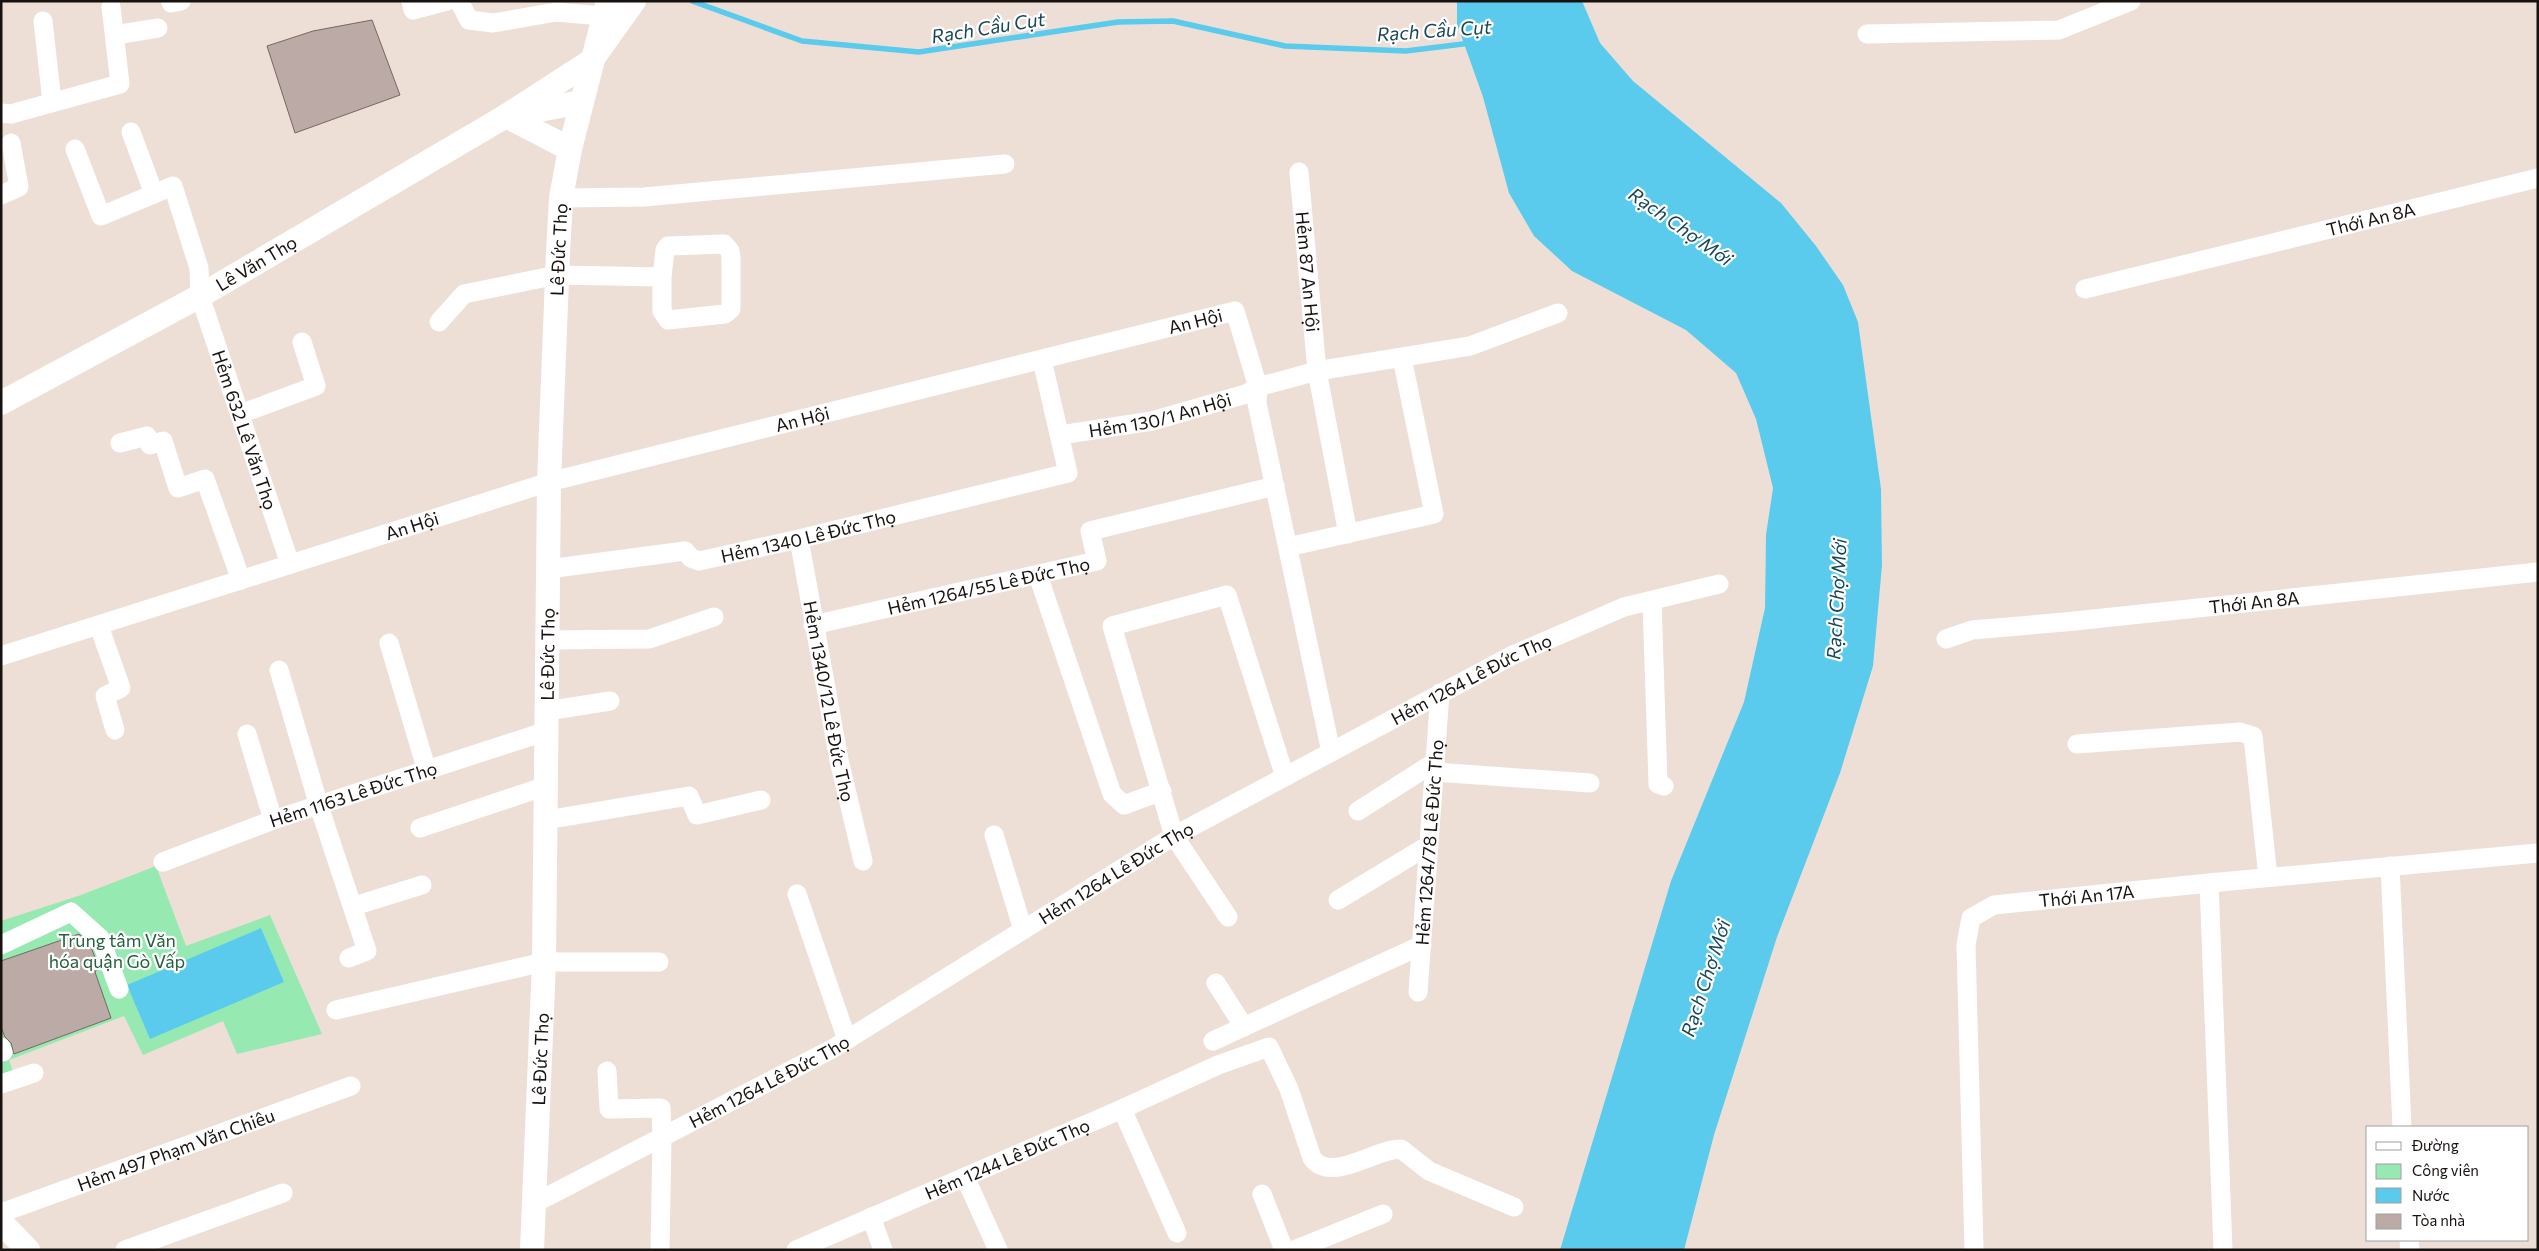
<svg xmlns="http://www.w3.org/2000/svg" width="2539" height="1251" font-family="Commissioner,sans-serif">
<style>
.green{fill:#97e9b2}
.water{fill:#5acbed}
.lines{fill:none;stroke-linecap:round;stroke-linejoin:round}
.stream{stroke:#5acbed;stroke-width:5.5}
.building{fill:#bbaaa5;stroke:#766762}
.minor{stroke:#fff;stroke-width:19}
.major{stroke:#fff;stroke-width:24}
.labels{text-anchor:middle;dominant-baseline:central;stroke-width:4.5;stroke-linejoin:round;paint-order:stroke}
.street-label{font-size:18px;fill:#17120f;stroke:#fff}
.park-label{font-size:18px;fill:#25603d;stroke:#fff}
.water-label{font-size:19px;font-style:italic;fill:#164756;stroke:#fff}
</style>
<rect width="100%" height="100%" fill="#eedfd6"/>
<path class="green" d="M 156,866 L 186,946 L 270,915 L 322,1034 L 237,1054 L 223,1021 L 143,1055 L 124,1016 L 9,1060 L 15,1077 L 1,1081 L 1,921 L 81,895 Z"/>
<g class="water">
<path d="M 1457,1 L 1582,1 L 1600,43 L 1633,81 L 1781,203 L 1816,246 L 1843,285 L 1858,322 L 1881,489 L 1882,565 L 1873,666 L 1840,773 L 1777,937 L 1714,1135 L 1684,1250 L 1560,1250 L 1671,881 L 1744,702 L 1765,608 L 1766,535 L 1773,488 L 1756,419 L 1736,373 L 1686,330 L 1572,271 L 1534,236 L 1509,193 L 1483,97 L 1457,24 Z"/>
<path d="M 261,928 L 284,982 L 150,1039 L 127,985 Z"/>
</g>
<g class="lines">
<path class="stream" d="M 692,1 L 802,41 L 919,52 L 1118,22 L 1173,21 L 1285,46 L 1406,51 L 1471,43"/>
</g>
<g class="building">
<path d="M 372,20 L 400,95 L 295,133 L 267,46 L 313,31 Z"/>
<path d="M 79,934 L 90,945 L 99,967 L 95,972 L 111,1018 L 14,1054 L 11,1043 L 5,1037 L 1,1027 L 1,961 Z"/>
</g>
<g class="lines">
<g class="minor">
<path d="M 411,1 L 413,10 L 447,1"/>
<path d="M 459,1 L 469,20 L 493,23 L 556,12 L 602,16"/>
<path d="M 171,3 L 181,1"/>
<path d="M 43,21 L 52,102"/>
<path d="M 1867,34 L 2059,30 L 2131,1"/>
<path d="M 115,35 L 158,28"/>
<path d="M 1,113 L 11,114 L 120,84 L 111,7"/>
<path d="M 131,132 L 154,194"/>
<path id="s1" d="M 75,149 L 101,216 L 173,186 L 199,268 L 200,296 L 290,564"/>
<path id="s2" d="M 1299,172 L 1317,371 L 1348,534"/>
<path d="M 1,195 L 19,187 L 11,143"/>
<path d="M 561,198 L 644,197 L 1005,164"/>
<path id="s3" d="M 2085,289 L 2538,178"/>
<path d="M 439,322 L 464,294 L 557,275 L 662,277 L 662,311 L 668,320 L 725,314 L 731,309 L 731,258 L 730,251 L 724,244 L 668,246 L 665,250 L 662,277"/>
<path d="M 1258,387 L 1257,403 L 1331,752"/>
<path d="M 240,414 L 316,386 L 302,342"/>
<path id="s4" d="M 1060,435 L 1152,421 L 1246,394 L 1258,387"/>
<path d="M 120,443 L 147,436 L 150,445 L 163,441 L 178,488 L 205,479 L 241,580"/>
<path id="s5" d="M 799,539 L 839,760 L 863,861"/>
<path d="M 1288,547 L 1434,514 L 1402,358"/>
<path id="s6" d="M 548,569 L 685,551 L 691,558 L 699,561 L 799,539 L 1068,473 L 1042,360"/>
<path d="M 1038,575 L 1112,794 L 1124,805 L 1162,791"/>
<path d="M 1652,601 L 1658,784 L 1664,786"/>
<path id="s7" d="M 813,625 L 1097,561 L 1090,531 L 1275,486"/>
<path d="M 99,626 L 121,688 L 105,696 L 115,730"/>
<path id="s8" d="M 1946,639 L 1972,630 L 2065,622 L 2538,572"/>
<path d="M 548,640 L 649,639 L 714,617"/>
<path d="M 389,643 L 427,771"/>
<path id="s9" d="M 1,656 L 549,482 L 1235,311 L 1258,387 L 1317,371 L 1470,346 L 1558,313"/>
<path d="M 279,670 L 319,806 L 367,951 L 349,958"/>
<path d="M 547,711 L 610,701"/>
<path d="M 247,734 L 273,820"/>
<path d="M 2077,744 L 2240,732 L 2253,736 L 2268,877"/>
<path d="M 1435,772 L 1590,783"/>
<path d="M 1358,811 L 1435,762"/>
<path d="M 546,820 L 689,796 L 697,815 L 761,800"/>
<path d="M 420,828 L 546,786"/>
<path d="M 994,835 L 1023,930"/>
<path id="s10" d="M 163,862 L 273,820 L 547,731"/>
<path d="M 2390,866 L 2402,1127"/>
<path d="M 2209,883 L 2223,1250"/>
<path d="M 797,894 L 847,1040"/>
<path d="M 1338,900 L 1429,845"/>
<path d="M 354,906 L 422,885"/>
<path d="M 1228,917 L 1174,836 L 1112,626 L 1227,595 L 1285,777"/>
<path d="M 1,945 L 71,912 L 100,938 L 119,989"/>
<path d="M 1216,983 L 1244,1027"/>
<path id="s11" d="M 1418,992 L 1440,693"/>
<path d="M 336,1010 L 544,962 L 659,962"/>
<path d="M 1213,1041 L 1422,945"/>
<path d="M 1,1047 L 3,1052"/>
<path d="M 607,1071 L 609,1109 L 661,1108 L 662,1137 L 660,1250"/>
<path d="M 1,1084 L 34,1073"/>
<path d="M 1122,1109 L 1177,1233"/>
<path d="M 965,1177 L 998,1250"/>
<path d="M 1262,1194 L 1284,1250"/>
<path id="s12" d="M 533,1204 L 832,1049 L 1174,836 L 1513,655 L 1624,607 L 1719,584"/>
<path id="s13" d="M 1,1213 L 351,1086"/>
<path d="M 871,1217 L 883,1250"/>
<path d="M 2409,1240 L 2410,1250"/>
<path d="M 125,1250 L 283,1193"/>
<path id="s14" d="M 796,1250 L 1122,1109 L 1218,1065 L 1269,1047 L 1289,1089 L 1312,1158 C 1331,1184 1374,1149 1401,1149 L 1429,1171 L 1514,1207"/>
<path d="M 1294,1250 L 1383,1214"/>
<path id="s15" d="M 1974,1250 L 1966,945 L 1971,918 L 1994,905 L 2209,883 L 2538,853"/>
</g>
<g class="major">
<path d="M 518,114 L 581,102"/>
<path d="M 506,116 L 570,149"/>
<path id="s16" d="M 1,403 L 200,296 L 506,116 L 591,61 L 634,1"/>
<path d="M 1,1222 L 28,1250"/>
<path id="s17" d="M 532,1250 L 544,962 L 549,482 L 558,253 L 561,198 L 570,149 L 608,1"/>
</g>
</g>
<g class="labels">
<g class="street-label">
<text stroke="none"><textPath href="#s3" startOffset="294">Thới An 8A</textPath></text>
<text stroke="none"><textPath href="#s17" startOffset="1001">Lê Đức Thọ</textPath></text>
<text stroke="none"><textPath href="#s16" startOffset="291">Lê Văn Thọ</textPath></text>
<text stroke="none"><textPath href="#s2" startOffset="100">Hẻm 87 An Hội</textPath></text>
<text stroke="none"><textPath href="#s9" startOffset="1241">An Hội</textPath></text>
<text stroke="none"><textPath href="#s4" startOffset="102">Hẻm 130/1 An Hội</textPath></text>
<text stroke="none"><textPath href="#s9" startOffset="836">An Hội</textPath></text>
<text stroke="none"><textPath href="#s1" startOffset="405">Hẻm 632 Lê Văn Thọ</textPath></text>
<text stroke="none"><textPath href="#s9" startOffset="431">An Hội</textPath></text>
<text stroke="none"><textPath href="#s6" startOffset="268">Hẻm 1340 Lê Đức Thọ</textPath></text>
<text stroke="none"><textPath href="#s7" startOffset="180">Hẻm 1264/55 Lê Đức Thọ</textPath></text>
<text stroke="none"><textPath href="#s8" startOffset="311">Thới An 8A</textPath></text>
<text stroke="none"><textPath href="#s17" startOffset="596">Lê Đức Thọ</textPath></text>
<text stroke="none"><textPath href="#s12" startOffset="1076">Hẻm 1264 Lê Đức Thọ</textPath></text>
<text stroke="none"><textPath href="#s5" startOffset="165">Hẻm 1340/12 Lê Đức Thọ</textPath></text>
<text stroke="none"><textPath href="#s10" startOffset="202">Hẻm 1163 Lê Đức Thọ</textPath></text>
<text stroke="none"><textPath href="#s11" startOffset="150">Hẻm 1264/78 Lê Đức Thọ</textPath></text>
<text stroke="none"><textPath href="#s12" startOffset="671">Hẻm 1264 Lê Đức Thọ</textPath></text>
<text stroke="none"><textPath href="#s15" startOffset="452">Thới An 17A</textPath></text>
<text stroke="none"><textPath href="#s17" startOffset="191">Lê Đức Thọ</textPath></text>
<text stroke="none"><textPath href="#s12" startOffset="266">Hẻm 1264 Lê Đức Thọ</textPath></text>
<text stroke="none"><textPath href="#s13" startOffset="186">Hẻm 497 Phạm Văn Chiêu</textPath></text>
<text stroke="none"><textPath href="#s14" startOffset="230">Hẻm 1244 Lê Đức Thọ</textPath></text>
</g>
<g class="park-label">
<text x="117" y="940">Trung tâm Văn<tspan x="117" dy="21">hóa quận Gò Vấp</tspan></text>
</g>
<g class="water-label">
<text transform="translate(988 27) rotate(-9)">Rạch Cầu Cụt</text>
<text transform="translate(1434 30) rotate(-4)">Rạch Cầu Cụt</text>
<text transform="translate(1681 226) rotate(35)">Rạch Chợ Mới</text>
<text transform="translate(1836 599) rotate(-87)">Rạch Chợ Mới</text>
<text transform="translate(1705 978) rotate(-72)">Rạch Chợ Mới</text>
</g>
</g>
<rect width="2539" height="1251" fill="none" stroke="#17120f" stroke-width="5"/>
<rect x="2366" y="1126" width="162" height="115" fill="#ffffff" stroke="#a2a09f"/>
<rect x="2376" y="1142" width="25" height="8" fill="#ffffff" stroke="#a2a09f"/>
<text x="2412" y="1151" font-size="15" fill="#17120f">Đường</text>
<rect x="2376" y="1164" width="25" height="15" fill="#97e9b2" stroke="#a2a09f"/>
<text x="2412" y="1176" font-size="15" fill="#17120f">Công viên</text>
<rect x="2376" y="1188" width="25" height="15" fill="#5acbed" stroke="#a2a09f"/>
<text x="2412" y="1201" font-size="15" fill="#17120f">Nước</text>
<rect x="2376" y="1214" width="25" height="15" fill="#bbaaa5" stroke="#a2a09f"/>
<text x="2412" y="1226" font-size="15" fill="#17120f">Tòa nhà</text>
</svg>
